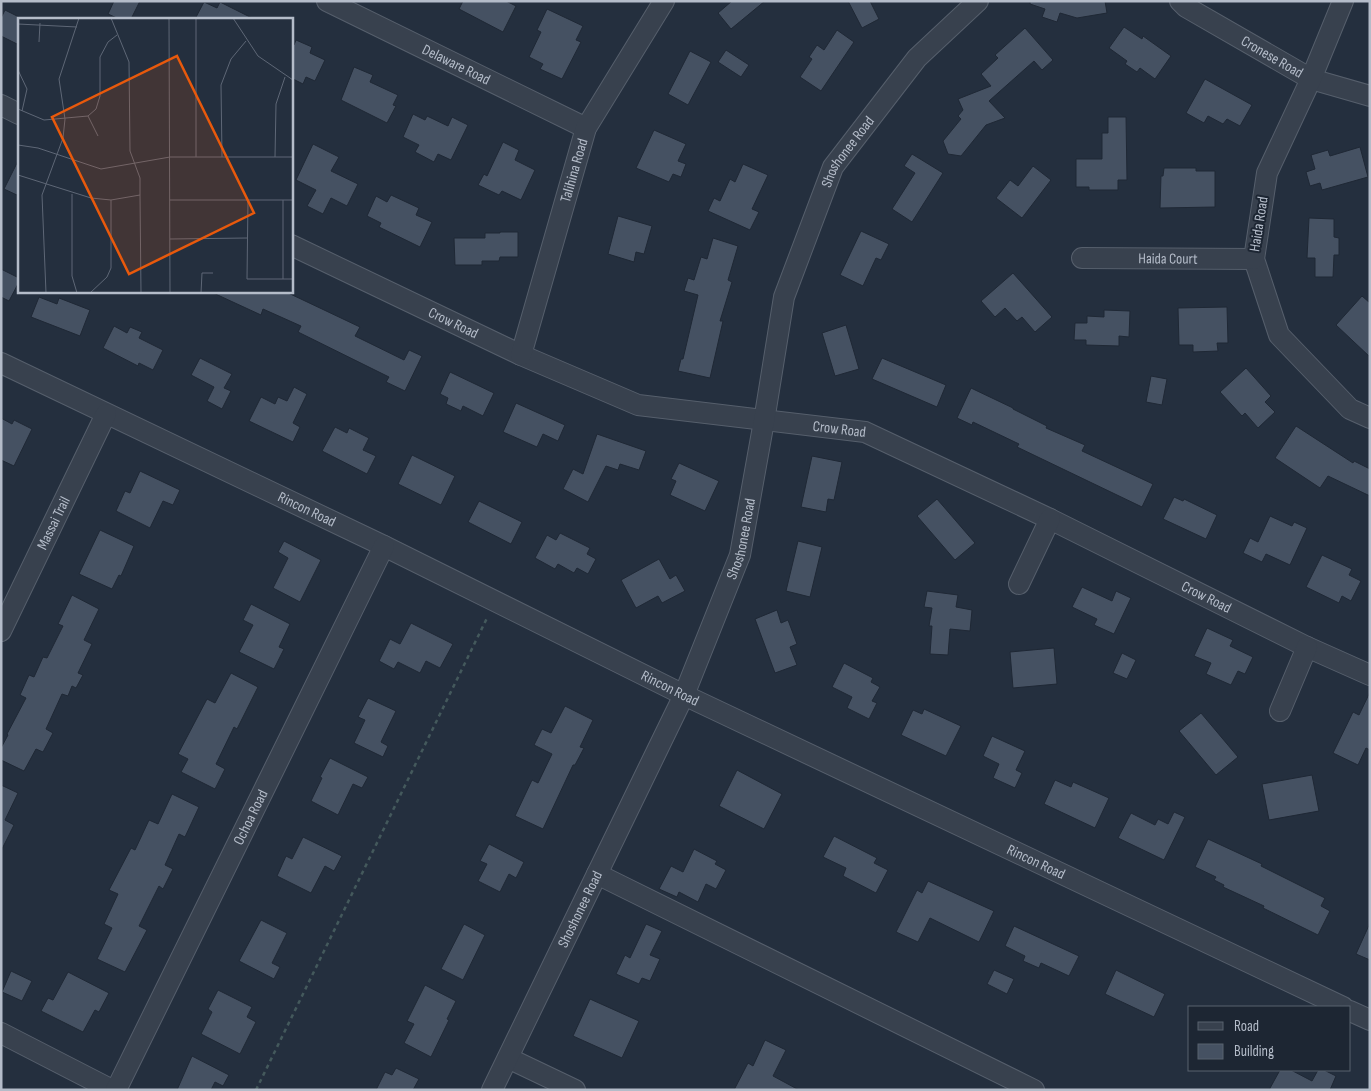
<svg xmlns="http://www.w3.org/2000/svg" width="1371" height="1091" font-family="'Sofia Sans Condensed',sans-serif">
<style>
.building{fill:#455162;stroke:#1f2835}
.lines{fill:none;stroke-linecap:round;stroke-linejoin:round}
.minor-casing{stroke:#565f6c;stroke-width:22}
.path{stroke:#44595c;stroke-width:2.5;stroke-dasharray:4 4;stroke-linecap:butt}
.minor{stroke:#38414e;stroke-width:20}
.labels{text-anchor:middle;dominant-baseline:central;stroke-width:4;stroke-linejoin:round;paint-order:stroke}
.street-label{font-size:15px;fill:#b4bcc9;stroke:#1d2633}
.inset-road{fill:none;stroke:#5e6776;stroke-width:1}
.view{fill:#e8590c;fill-opacity:0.15;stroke:#e8590c;stroke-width:2.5}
.inset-edge{fill:none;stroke:#b4bcc9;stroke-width:2.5}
</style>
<rect width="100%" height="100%" fill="#242f3e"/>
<g class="building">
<path d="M 114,1 L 140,1 L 131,19 L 119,19 L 108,14 Z"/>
<path d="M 463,1 L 506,1 L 516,6 L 503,32 L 459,9 Z"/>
<path d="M 732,1 L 765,1 L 731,29 L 718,13 Z"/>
<path d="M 848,1 L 870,1 L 879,19 L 862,28 Z"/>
<path d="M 1030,1 L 1105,1 L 1107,13 L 1077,18 L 1060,13 L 1057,22 L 1042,17 L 1045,9 L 1030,4 Z"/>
<path d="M 204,2 L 217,8 L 220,2 L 254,19 L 195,19 Z"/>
<path d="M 547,9 L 583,26 L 576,40 L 581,42 L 562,79 L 540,69 L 543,64 L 529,57 L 541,32 L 537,30 Z"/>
<path d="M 5,10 L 19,17 L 19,45 L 1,36 L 1,18 Z"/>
<path d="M 1124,27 L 1142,39 L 1143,36 L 1171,56 L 1155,79 L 1140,68 L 1137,72 L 1125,64 L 1127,61 L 1109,48 Z"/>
<path d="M 1025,28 L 1053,60 L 1042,70 L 1034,61 L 989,101 L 1005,118 L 986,125 L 961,156 L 948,154 L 943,141 L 961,119 L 958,116 L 963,110 L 958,99 L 991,86 L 981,74 L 998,58 L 995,55 Z"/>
<path d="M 837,30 L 854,42 L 821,91 L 800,77 L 812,59 L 809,57 L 817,45 L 824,50 Z"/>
<path d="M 296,40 L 312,47 L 310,53 L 325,60 L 315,81 L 306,77 L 303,84 L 291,78 L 291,44 L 294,45 Z"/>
<path d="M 726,50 L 749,65 L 741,77 L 718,62 Z"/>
<path d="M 690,51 L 711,62 L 688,105 L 668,94 Z"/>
<path d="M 354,67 L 373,75 L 370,82 L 398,95 L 393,105 L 396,106 L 387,123 L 341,100 Z"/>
<path d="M 1205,79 L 1252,105 L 1240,126 L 1227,119 L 1223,124 L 1208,116 L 1204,123 L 1186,113 Z"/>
<path d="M 413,114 L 425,120 L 427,116 L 448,126 L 452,117 L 468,125 L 451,160 L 438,154 L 434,162 L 415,152 L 419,145 L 403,137 Z"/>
<path d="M 1108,117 L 1126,117 L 1127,180 L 1118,180 L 1118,190 L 1089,190 L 1089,187 L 1076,187 L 1076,159 L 1102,159 L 1102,133 L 1108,133 Z"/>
<path d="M 654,130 L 686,144 L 678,161 L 686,164 L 681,177 L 673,174 L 669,182 L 636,168 Z"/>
<path d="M 503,142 L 519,150 L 515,160 L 535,170 L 521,200 L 502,191 L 499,195 L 478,185 L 484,174 L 487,176 Z"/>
<path d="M 313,144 L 339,157 L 331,171 L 358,184 L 347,206 L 331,198 L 323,214 L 307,206 L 316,190 L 296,180 Z"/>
<path d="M 1360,147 L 1368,177 L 1322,190 L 1320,183 L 1310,186 L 1306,172 L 1315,169 L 1311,155 L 1328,150 L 1330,156 Z"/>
<path d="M 912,154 L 943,173 L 912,222 L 892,209 L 915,173 L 904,166 Z"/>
<path d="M 19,159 L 19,196 L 4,189 Z"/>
<path d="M 743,164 L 768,175 L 752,209 L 759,212 L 750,230 L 708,211 L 714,198 L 720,201 L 730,179 L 735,182 Z"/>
<path d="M 1033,166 L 1051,180 L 1022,218 L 996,198 L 1010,180 L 1018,186 Z"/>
<path d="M 1164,168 L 1196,168 L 1196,171 L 1215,171 L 1215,207 L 1160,208 L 1161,176 L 1163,176 Z"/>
<path d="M 391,195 L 419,208 L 416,215 L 432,222 L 420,247 L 379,227 L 381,223 L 367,216 L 376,196 L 387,202 Z"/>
<path d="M 618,216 L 652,226 L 644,254 L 636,252 L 634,262 L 608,254 Z"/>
<path d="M 1309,218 L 1334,219 L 1334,237 L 1339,238 L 1339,255 L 1334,255 L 1333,277 L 1315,277 L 1315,258 L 1307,258 Z"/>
<path d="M 861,231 L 889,244 L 881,260 L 876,258 L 863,286 L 840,275 Z"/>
<path d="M 500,232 L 518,232 L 518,257 L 500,257 L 499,261 L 482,261 L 482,265 L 455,265 L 454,238 L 485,238 L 485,233 L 500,233 Z"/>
<path d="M 713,238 L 738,246 L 728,280 L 732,282 L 720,321 L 723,321 L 710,378 L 678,371 L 681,359 L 683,359 L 698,295 L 684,291 L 688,278 L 694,280 L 701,257 L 707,259 Z"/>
<path d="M 1,269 L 19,278 L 19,282 L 9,301 L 1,297 Z"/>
<path d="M 1013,273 L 1052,317 L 1035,332 L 1022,317 L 1017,321 L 1005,308 L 995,317 L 981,301 Z"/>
<path d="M 209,291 L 284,291 L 360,327 L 355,336 L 404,360 L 409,350 L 422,356 L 405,391 L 386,382 L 389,377 L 298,332 L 301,326 L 263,309 L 261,315 Z"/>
<path d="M 1362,296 L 1370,303 L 1370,357 L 1336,325 Z"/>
<path d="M 39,297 L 57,304 L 59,298 L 90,310 L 80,336 L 31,317 Z"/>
<path d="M 1227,307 L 1228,343 L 1217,343 L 1218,351 L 1193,352 L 1193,345 L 1179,345 L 1178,308 Z"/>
<path d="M 1104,310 L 1130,311 L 1129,337 L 1119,336 L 1119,346 L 1086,345 L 1086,340 L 1074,340 L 1075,323 L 1087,323 L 1087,316 L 1104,317 Z"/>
<path d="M 846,325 L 859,369 L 835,376 L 822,333 Z"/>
<path d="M 114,326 L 127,333 L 130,327 L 142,332 L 139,338 L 163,350 L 153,370 L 139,363 L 138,366 L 103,348 Z"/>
<path d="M 200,358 L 232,374 L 224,388 L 231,391 L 222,409 L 207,401 L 214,387 L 191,375 Z"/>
<path d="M 882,358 L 946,385 L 937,407 L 872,379 Z"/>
<path d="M 1246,368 L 1271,396 L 1265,402 L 1275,412 L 1258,428 L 1245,413 L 1242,416 L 1220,392 Z"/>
<path d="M 450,372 L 494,393 L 483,416 L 463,406 L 461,411 L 446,404 L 448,398 L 440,394 Z"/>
<path d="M 1151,376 L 1167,379 L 1162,405 L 1146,402 Z"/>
<path d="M 294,387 L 307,394 L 293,423 L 300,427 L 293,442 L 249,421 L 261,397 L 275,404 L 278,397 L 287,401 Z"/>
<path d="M 971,388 L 1013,408 L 1013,409 L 1047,426 L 1046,428 L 1085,445 L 1082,451 L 1153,484 L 1142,507 L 1017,447 L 1019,444 L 973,422 L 972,425 L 957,418 Z"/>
<path d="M 516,403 L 565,425 L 558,441 L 543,434 L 537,447 L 503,432 Z"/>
<path d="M 1,418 L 12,424 L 14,420 L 32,429 L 14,466 L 1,460 Z"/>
<path d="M 1296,426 L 1353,463 L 1354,461 L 1370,469 L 1370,496 L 1328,476 L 1320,488 L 1275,458 Z"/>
<path d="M 335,427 L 347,433 L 349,428 L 369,438 L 363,450 L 376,456 L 367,474 L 322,451 Z"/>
<path d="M 597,434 L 646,451 L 639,470 L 620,464 L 618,470 L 606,466 L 588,502 L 563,489 L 573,469 L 583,474 Z"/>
<path d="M 412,455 L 455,476 L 441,505 L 398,484 Z"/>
<path d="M 812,456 L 842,462 L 834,500 L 828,499 L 826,512 L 801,507 Z"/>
<path d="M 679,463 L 719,481 L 705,511 L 670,495 L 676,481 L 671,479 Z"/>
<path d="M 140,471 L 180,490 L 173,505 L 163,501 L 150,528 L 116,511 L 125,491 L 130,493 Z"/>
<path d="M 1174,497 L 1183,501 L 1184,499 L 1217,515 L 1206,539 L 1163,519 Z"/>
<path d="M 937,499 L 975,543 L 955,560 L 917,516 Z"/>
<path d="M 479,501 L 522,522 L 511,544 L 468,522 Z"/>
<path d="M 1270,516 L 1292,526 L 1294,522 L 1307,528 L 1290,565 L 1266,554 L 1262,562 L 1243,553 L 1250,538 L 1258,542 Z"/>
<path d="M 100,530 L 134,546 L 121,576 L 119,575 L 112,589 L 79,574 Z"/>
<path d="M 560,533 L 590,548 L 587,554 L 596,559 L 588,574 L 577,568 L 574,573 L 558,564 L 555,569 L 535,558 L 547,535 L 556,540 Z"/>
<path d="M 284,541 L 321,560 L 300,602 L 273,588 L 288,558 L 278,552 Z"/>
<path d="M 798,541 L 822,547 L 810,597 L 786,591 Z"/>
<path d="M 1322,555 L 1352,569 L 1349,575 L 1361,581 L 1351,601 L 1342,596 L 1339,603 L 1306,587 Z"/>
<path d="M 659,559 L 670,579 L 676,575 L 685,591 L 662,603 L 658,596 L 636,608 L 621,580 Z"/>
<path d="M 1082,587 L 1112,601 L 1116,591 L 1131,598 L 1114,634 L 1094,625 L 1097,619 L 1072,607 Z"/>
<path d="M 927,591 L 958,595 L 956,607 L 972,610 L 970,631 L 950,629 L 948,655 L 930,654 L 932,626 L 929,626 L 932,608 L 924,607 Z"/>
<path d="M 72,595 L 99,609 L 84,640 L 92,644 L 78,673 L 83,675 L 76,688 L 72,686 L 68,696 L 62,694 L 46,729 L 53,733 L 43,752 L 36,749 L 24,771 L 1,760 L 1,748 L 8,735 L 7,734 L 26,698 L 20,695 L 29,675 L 34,677 L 43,657 L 47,658 L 63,626 L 58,624 Z"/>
<path d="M 251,604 L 290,624 L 279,647 L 284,649 L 274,669 L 239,652 L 253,625 L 243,620 Z"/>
<path d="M 777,610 L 781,623 L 788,620 L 797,644 L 790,647 L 797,665 L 775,673 L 755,619 Z"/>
<path d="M 411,623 L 453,644 L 440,668 L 426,661 L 420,673 L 398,662 L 394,669 L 379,661 L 390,639 L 400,644 Z"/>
<path d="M 1207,628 L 1233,640 L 1230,646 L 1253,657 L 1245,674 L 1238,671 L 1231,685 L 1206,674 L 1211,663 L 1194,656 Z"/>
<path d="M 1054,648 L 1057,684 L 1013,688 L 1010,652 Z"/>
<path d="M 1122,653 L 1136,660 L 1127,679 L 1113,673 Z"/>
<path d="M 844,663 L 873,678 L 871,682 L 880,687 L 872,701 L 877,703 L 869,719 L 847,708 L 852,697 L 832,687 Z"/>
<path d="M 231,673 L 258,687 L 237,729 L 234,727 L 216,764 L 225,769 L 215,789 L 181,772 L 188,759 L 178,754 L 207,699 L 215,703 Z"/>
<path d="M 1370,692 L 1370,750 L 1366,748 L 1358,765 L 1333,753 L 1353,712 L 1359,715 Z"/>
<path d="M 368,698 L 396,711 L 381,742 L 388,746 L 383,757 L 354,743 L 365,720 L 358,717 Z"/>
<path d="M 565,706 L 593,720 L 580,747 L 584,748 L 575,765 L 573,765 L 543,829 L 515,816 L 532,780 L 538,783 L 552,754 L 534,745 L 542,729 L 551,733 Z"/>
<path d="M 924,709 L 961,726 L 946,756 L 901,735 L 913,710 L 922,714 Z"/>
<path d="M 1201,713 L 1238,757 L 1216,775 L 1179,731 Z"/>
<path d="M 992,736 L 1025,751 L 1016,770 L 1022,773 L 1015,788 L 993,778 L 999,764 L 983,756 Z"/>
<path d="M 330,758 L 368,777 L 362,788 L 353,784 L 338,815 L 311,801 L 322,778 L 320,777 Z"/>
<path d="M 737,770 L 782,794 L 764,829 L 719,806 Z"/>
<path d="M 1312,775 L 1319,811 L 1269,820 L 1262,784 Z"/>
<path d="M 1055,780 L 1071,787 L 1073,782 L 1109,798 L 1095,828 L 1044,804 Z"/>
<path d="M 1,785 L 18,793 L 5,820 L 14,825 L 1,851 Z"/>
<path d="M 172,794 L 199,807 L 185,837 L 179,834 L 165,865 L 173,869 L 163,889 L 159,886 L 139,926 L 147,930 L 125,972 L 97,959 L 112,928 L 104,924 L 118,894 L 109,890 L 131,848 L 135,850 L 149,820 L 158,824 Z"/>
<path d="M 1174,812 L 1185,817 L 1164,860 L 1118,838 L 1131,813 L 1155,825 L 1158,819 L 1168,824 Z"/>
<path d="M 834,836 L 877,858 L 874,863 L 888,870 L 876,893 L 843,876 L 846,868 L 823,857 Z"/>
<path d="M 303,837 L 342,856 L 334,871 L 325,866 L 311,893 L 277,876 L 286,856 L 292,859 Z"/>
<path d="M 1208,839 L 1262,864 L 1261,866 L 1325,898 L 1321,906 L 1330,911 L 1318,935 L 1263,908 L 1264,906 L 1223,887 L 1224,885 L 1214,880 L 1216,877 L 1195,867 Z"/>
<path d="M 489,844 L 524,862 L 516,878 L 509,874 L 500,892 L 478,881 L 487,864 L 480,861 Z"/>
<path d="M 694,849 L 717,861 L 715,864 L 726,870 L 716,889 L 706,884 L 698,902 L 679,892 L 677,897 L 659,889 L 671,866 L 683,872 Z"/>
<path d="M 928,881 L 994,911 L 979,942 L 930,918 L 918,942 L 896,932 L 917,890 L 922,893 Z"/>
<path d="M 261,920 L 287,933 L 272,963 L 280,967 L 274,979 L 239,961 Z"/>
<path d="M 1370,923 L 1370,960 L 1356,954 Z"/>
<path d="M 464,924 L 485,935 L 463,980 L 441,969 Z"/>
<path d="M 646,924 L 662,931 L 650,955 L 660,959 L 650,981 L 642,978 L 639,984 L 616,974 L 625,955 L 630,958 Z"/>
<path d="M 1014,926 L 1079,956 L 1069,976 L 1041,963 L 1039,968 L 1023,961 L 1025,956 L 1005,946 Z"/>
<path d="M 994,970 L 1014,979 L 1007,994 L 987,984 Z"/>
<path d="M 1116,970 L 1165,994 L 1154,1017 L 1105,994 Z"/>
<path d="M 11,971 L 32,981 L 22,1001 L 2,992 Z"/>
<path d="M 68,972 L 109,993 L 99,1012 L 95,1010 L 83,1032 L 41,1011 L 48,998 L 53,1000 Z"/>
<path d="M 425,985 L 456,1001 L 447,1019 L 449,1020 L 431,1057 L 404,1043 L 414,1024 L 407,1021 Z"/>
<path d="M 218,990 L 252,1007 L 247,1017 L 256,1022 L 240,1054 L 201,1034 L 212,1012 L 208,1009 Z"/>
<path d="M 590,999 L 639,1021 L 622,1058 L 573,1036 Z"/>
<path d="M 765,1040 L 786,1050 L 773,1076 L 799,1090 L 734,1090 L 748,1063 L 753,1066 Z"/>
<path d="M 192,1056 L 229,1075 L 223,1086 L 215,1082 L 211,1090 L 177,1090 Z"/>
<path d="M 396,1068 L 419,1079 L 413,1090 L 376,1090 L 385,1072 L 392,1075 Z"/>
<path d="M 1280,1070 L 1291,1070 L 1312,1081 L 1318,1070 L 1324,1070 L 1336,1076 L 1330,1090 L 1269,1090 Z"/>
</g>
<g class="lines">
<defs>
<g id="minor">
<path id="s1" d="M 327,1 L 586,128"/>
<path id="s2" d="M 1180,1 L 1186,7 L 1311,79 L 1370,96"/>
<path d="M 1343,1 L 1311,79 L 1267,173 L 1254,259 L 1279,335 L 1350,409 L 1370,418"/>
<path d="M 1,105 L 19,114"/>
<path id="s3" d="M 291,245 L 521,355 L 638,405 L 865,432 L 1050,519 L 1307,647 L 1370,675"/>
<path id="s4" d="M 1082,258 L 1254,259"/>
<path id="s5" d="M 521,355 L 586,128 L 664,1"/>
<path id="s6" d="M 1,363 L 384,546 L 684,695 L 1343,1007"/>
<path d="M 1019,584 L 1050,519"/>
<path id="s7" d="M 1,631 L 106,414"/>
<path d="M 1280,711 L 1307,647"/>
<path d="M 597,874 L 1034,1090"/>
<path d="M 1350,1011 L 1370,1020"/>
<path d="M 1,1033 L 112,1090"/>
<path d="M 508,1058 L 575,1090"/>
<path id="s8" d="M 116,1090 L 384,546"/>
<path id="s9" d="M 492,1090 L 684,695 L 740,555 L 764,421 L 784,297 L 833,167 L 917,58 L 978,1"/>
</g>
</defs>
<use href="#minor" class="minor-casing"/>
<path class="path" d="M 256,1090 L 488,616"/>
<use href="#minor" class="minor"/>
</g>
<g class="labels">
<g class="street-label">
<text stroke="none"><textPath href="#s2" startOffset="108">Cronese Road</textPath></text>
<text stroke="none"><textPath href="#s1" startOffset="144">Delaware Road</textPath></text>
<text stroke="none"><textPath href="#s9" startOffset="1011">Shoshonee Road</textPath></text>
<text stroke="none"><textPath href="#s5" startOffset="192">Talihina Road</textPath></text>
<text transform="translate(1259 224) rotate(-81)">Haida Road</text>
<text stroke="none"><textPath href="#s4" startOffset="86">Haida Court</textPath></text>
<text stroke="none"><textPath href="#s3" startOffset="180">Crow Road</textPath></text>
<text stroke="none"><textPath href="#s3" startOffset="585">Crow Road</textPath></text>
<text stroke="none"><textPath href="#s6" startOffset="339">Rincon Road</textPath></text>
<text stroke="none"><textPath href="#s7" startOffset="120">Massai Trail</textPath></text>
<text stroke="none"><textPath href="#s9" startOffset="606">Shoshonee Road</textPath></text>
<text stroke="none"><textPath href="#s3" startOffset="990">Crow Road</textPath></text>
<text stroke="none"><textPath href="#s6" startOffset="744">Rincon Road</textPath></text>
<text stroke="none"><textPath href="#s8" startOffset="304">Ochoa Road</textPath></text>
<text stroke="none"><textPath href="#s6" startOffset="1149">Rincon Road</textPath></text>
<text stroke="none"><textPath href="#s9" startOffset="201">Shoshonee Road</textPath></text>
</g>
</g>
<g transform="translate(18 18)">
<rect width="275" height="275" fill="#242f3e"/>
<path class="inset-road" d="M 93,0 L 111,44 L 112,133 L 122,160 L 122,177 L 123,275M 151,0 L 152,275M 215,0 L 240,38 L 275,62M 0,6 L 59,9M 21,24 L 22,5M 0,52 L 9,71 L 4,93M 0,91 L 26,102 L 70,98 L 78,91 L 82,78 L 82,39 L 90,24 L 99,17M 70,98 L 80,118M 0,127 L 20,130 L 83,151 L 152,139 L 275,139M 178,139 L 178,0M 204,139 L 203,67 L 213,41 L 228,23M 257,139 L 258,86 L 267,59M 0,157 L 73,180 L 93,182 L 122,177M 54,176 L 54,258 L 59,275M 152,182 L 275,182M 230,182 L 229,261 L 275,261M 265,182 L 265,261M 152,221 L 229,220M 28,275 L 24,177 L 45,120 L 47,101 L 41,61 L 61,0M 72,275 L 89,259 L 93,250 L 93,182M 183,275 L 184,255 L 195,255"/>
<path class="view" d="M 159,38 L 236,195 L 111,256 L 34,99 Z"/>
<rect width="275" height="275" class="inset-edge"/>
</g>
<rect width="1371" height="1091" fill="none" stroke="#b4bcc9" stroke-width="5"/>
<rect x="1188" y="1006" width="162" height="65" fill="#1d2633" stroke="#59626f"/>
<rect x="1198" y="1022" width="25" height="8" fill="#38414e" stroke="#59626f"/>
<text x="1234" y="1031" font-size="15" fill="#b4bcc9">Road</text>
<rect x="1198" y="1044" width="25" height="15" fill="#455162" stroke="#59626f"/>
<text x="1234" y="1056" font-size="15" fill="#b4bcc9">Building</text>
</svg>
